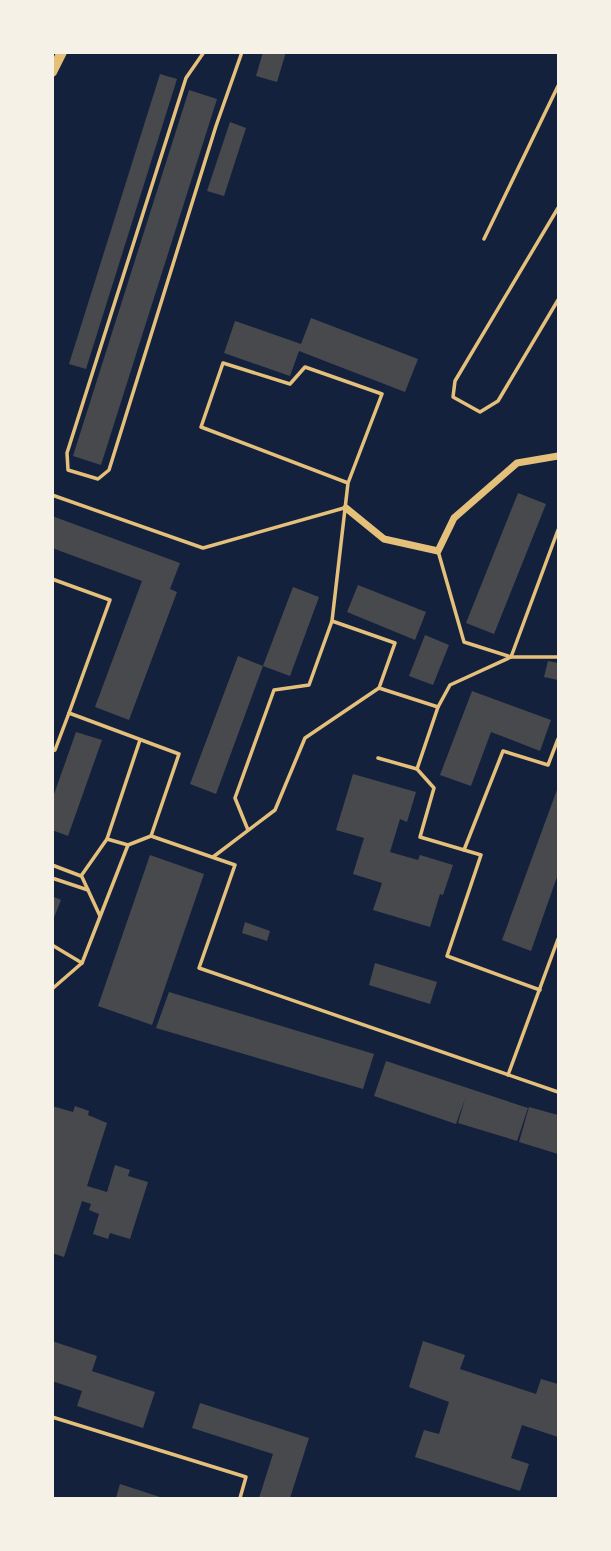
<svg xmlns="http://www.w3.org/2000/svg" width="611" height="1551" font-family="'IBM Plex Sans',sans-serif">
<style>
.building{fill:#48494c}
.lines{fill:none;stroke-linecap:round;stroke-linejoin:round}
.service{stroke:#e5c07b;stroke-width:3.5}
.minor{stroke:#e5c07b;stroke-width:7}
.secondary{stroke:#e5c07b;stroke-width:10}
</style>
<rect width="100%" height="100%" fill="#14213d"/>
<g class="building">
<path d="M 263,52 L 286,52 L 277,82 L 256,76 Z"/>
<path d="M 160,74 L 177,79 L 86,369 L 69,364 Z"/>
<path d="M 189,90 L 217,99 L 101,465 L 73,456 Z"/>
<path d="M 230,122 L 246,128 L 224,196 L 207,191 Z"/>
<path d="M 311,318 L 418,359 L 405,392 L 299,351 L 290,376 L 224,353 L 235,321 L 301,344 Z"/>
<path d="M 518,493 L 546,504 L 494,634 L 466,623 Z"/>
<path d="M 52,516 L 180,563 L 170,589 L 177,592 L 129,720 L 95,707 L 142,581 L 52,548 Z"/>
<path d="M 358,585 L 426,612 L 415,640 L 347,612 Z"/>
<path d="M 293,587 L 319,597 L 290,676 L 263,666 Z"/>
<path d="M 425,635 L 449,645 L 433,685 L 409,676 Z"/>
<path d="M 238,656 L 263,666 L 216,794 L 190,784 Z"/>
<path d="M 548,661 L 558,663 L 558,680 L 544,677 Z"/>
<path d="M 472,691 L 551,720 L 540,751 L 491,732 L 471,786 L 440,775 Z"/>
<path d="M 76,732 L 102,740 L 68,836 L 52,830 L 52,800 Z"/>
<path d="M 353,774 L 416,792 L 407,822 L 400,819 L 390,852 L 418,860 L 420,855 L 453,865 L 443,895 L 440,894 L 430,927 L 373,910 L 382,883 L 353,874 L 364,838 L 336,830 Z"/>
<path d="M 558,787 L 558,874 L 531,951 L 502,940 Z"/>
<path d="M 150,855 L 204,874 L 152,1025 L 98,1006 Z"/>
<path d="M 52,896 L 61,900 L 53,920 L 52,920 Z"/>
<path d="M 245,922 L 270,931 L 267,941 L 242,933 Z"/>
<path d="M 375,963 L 437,982 L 430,1004 L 369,985 Z"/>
<path d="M 169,992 L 374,1054 L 363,1089 L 156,1028 Z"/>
<path d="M 386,1061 L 528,1108 L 517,1141 L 458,1123 L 465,1099 L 456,1124 L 374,1096 Z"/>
<path d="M 52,1106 L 73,1112 L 75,1106 L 89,1111 L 88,1115 L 107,1123 L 87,1186 L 107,1192 L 115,1165 L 130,1170 L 128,1176 L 148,1182 L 130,1239 L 110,1233 L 108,1239 L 93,1234 L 99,1214 L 89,1210 L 91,1204 L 82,1201 L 64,1257 L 52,1253 L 52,1174 L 54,1170 L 52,1169 Z"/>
<path d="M 529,1107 L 558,1115 L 558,1154 L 519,1142 Z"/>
<path d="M 52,1341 L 97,1356 L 92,1371 L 155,1392 L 143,1428 L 77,1406 L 82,1391 L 52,1381 Z"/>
<path d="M 423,1341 L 465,1355 L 460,1369 L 536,1394 L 541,1379 L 558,1384 L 558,1437 L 522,1425 L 511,1458 L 529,1464 L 520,1491 L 415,1457 L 424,1430 L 439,1434 L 449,1402 L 409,1387 Z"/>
<path d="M 200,1403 L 309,1438 L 290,1498 L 259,1498 L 273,1454 L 192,1428 Z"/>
<path d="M 120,1484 L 163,1498 L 116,1498 Z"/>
</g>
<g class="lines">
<g class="service">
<path d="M 204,52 L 186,78 L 67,453 L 68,470 L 98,479 L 109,470 L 216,126 L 242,52"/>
<path d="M 558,208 L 455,381 L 453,397 L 480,412 L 498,401 L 558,300"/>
<path d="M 484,239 L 558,86"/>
<path d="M 52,495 L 203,548 L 344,508"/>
<path d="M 438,551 L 464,642 L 511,657 L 558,530"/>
<path d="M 52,579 L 110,600 L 69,713 L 179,754 L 151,836 L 128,845 L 82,963 L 52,989"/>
<path d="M 332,621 L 348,483 L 382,394 L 305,367 L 290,384 L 223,363 L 201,427 L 348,483"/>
<path d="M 438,707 L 417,769 L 434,788 L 420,837 L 481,855 L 447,956 L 540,990"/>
<path d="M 52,751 L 55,750 L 69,713"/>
<path d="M 378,758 L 417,769"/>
<path d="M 248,830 L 235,798 L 274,690 L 309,685 L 332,621 L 395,643 L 379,688 L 438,707 L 450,685 L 511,657 L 558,657"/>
<path d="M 151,836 L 235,865 L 199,968 L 558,1092"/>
<path d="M 107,839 L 140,740"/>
<path d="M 464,850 L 503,751 L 548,765 L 558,739"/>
<path d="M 213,857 L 275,810 L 305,738 L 379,688"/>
<path d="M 52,865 L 81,876 L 107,839 L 128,845"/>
<path d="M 82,877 L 100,916"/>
<path d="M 52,878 L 88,890"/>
<path d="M 52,945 L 82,963"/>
<path d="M 508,1075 L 558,939"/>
<path d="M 52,1417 L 246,1477 L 240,1498"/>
</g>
<path class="minor" d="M 346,508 L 384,539 L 438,551 L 454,518 L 517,463 L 558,456"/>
<path class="secondary" d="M 52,72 L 62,52"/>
</g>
<rect width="611" height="1551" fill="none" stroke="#f6f1e7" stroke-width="108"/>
</svg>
